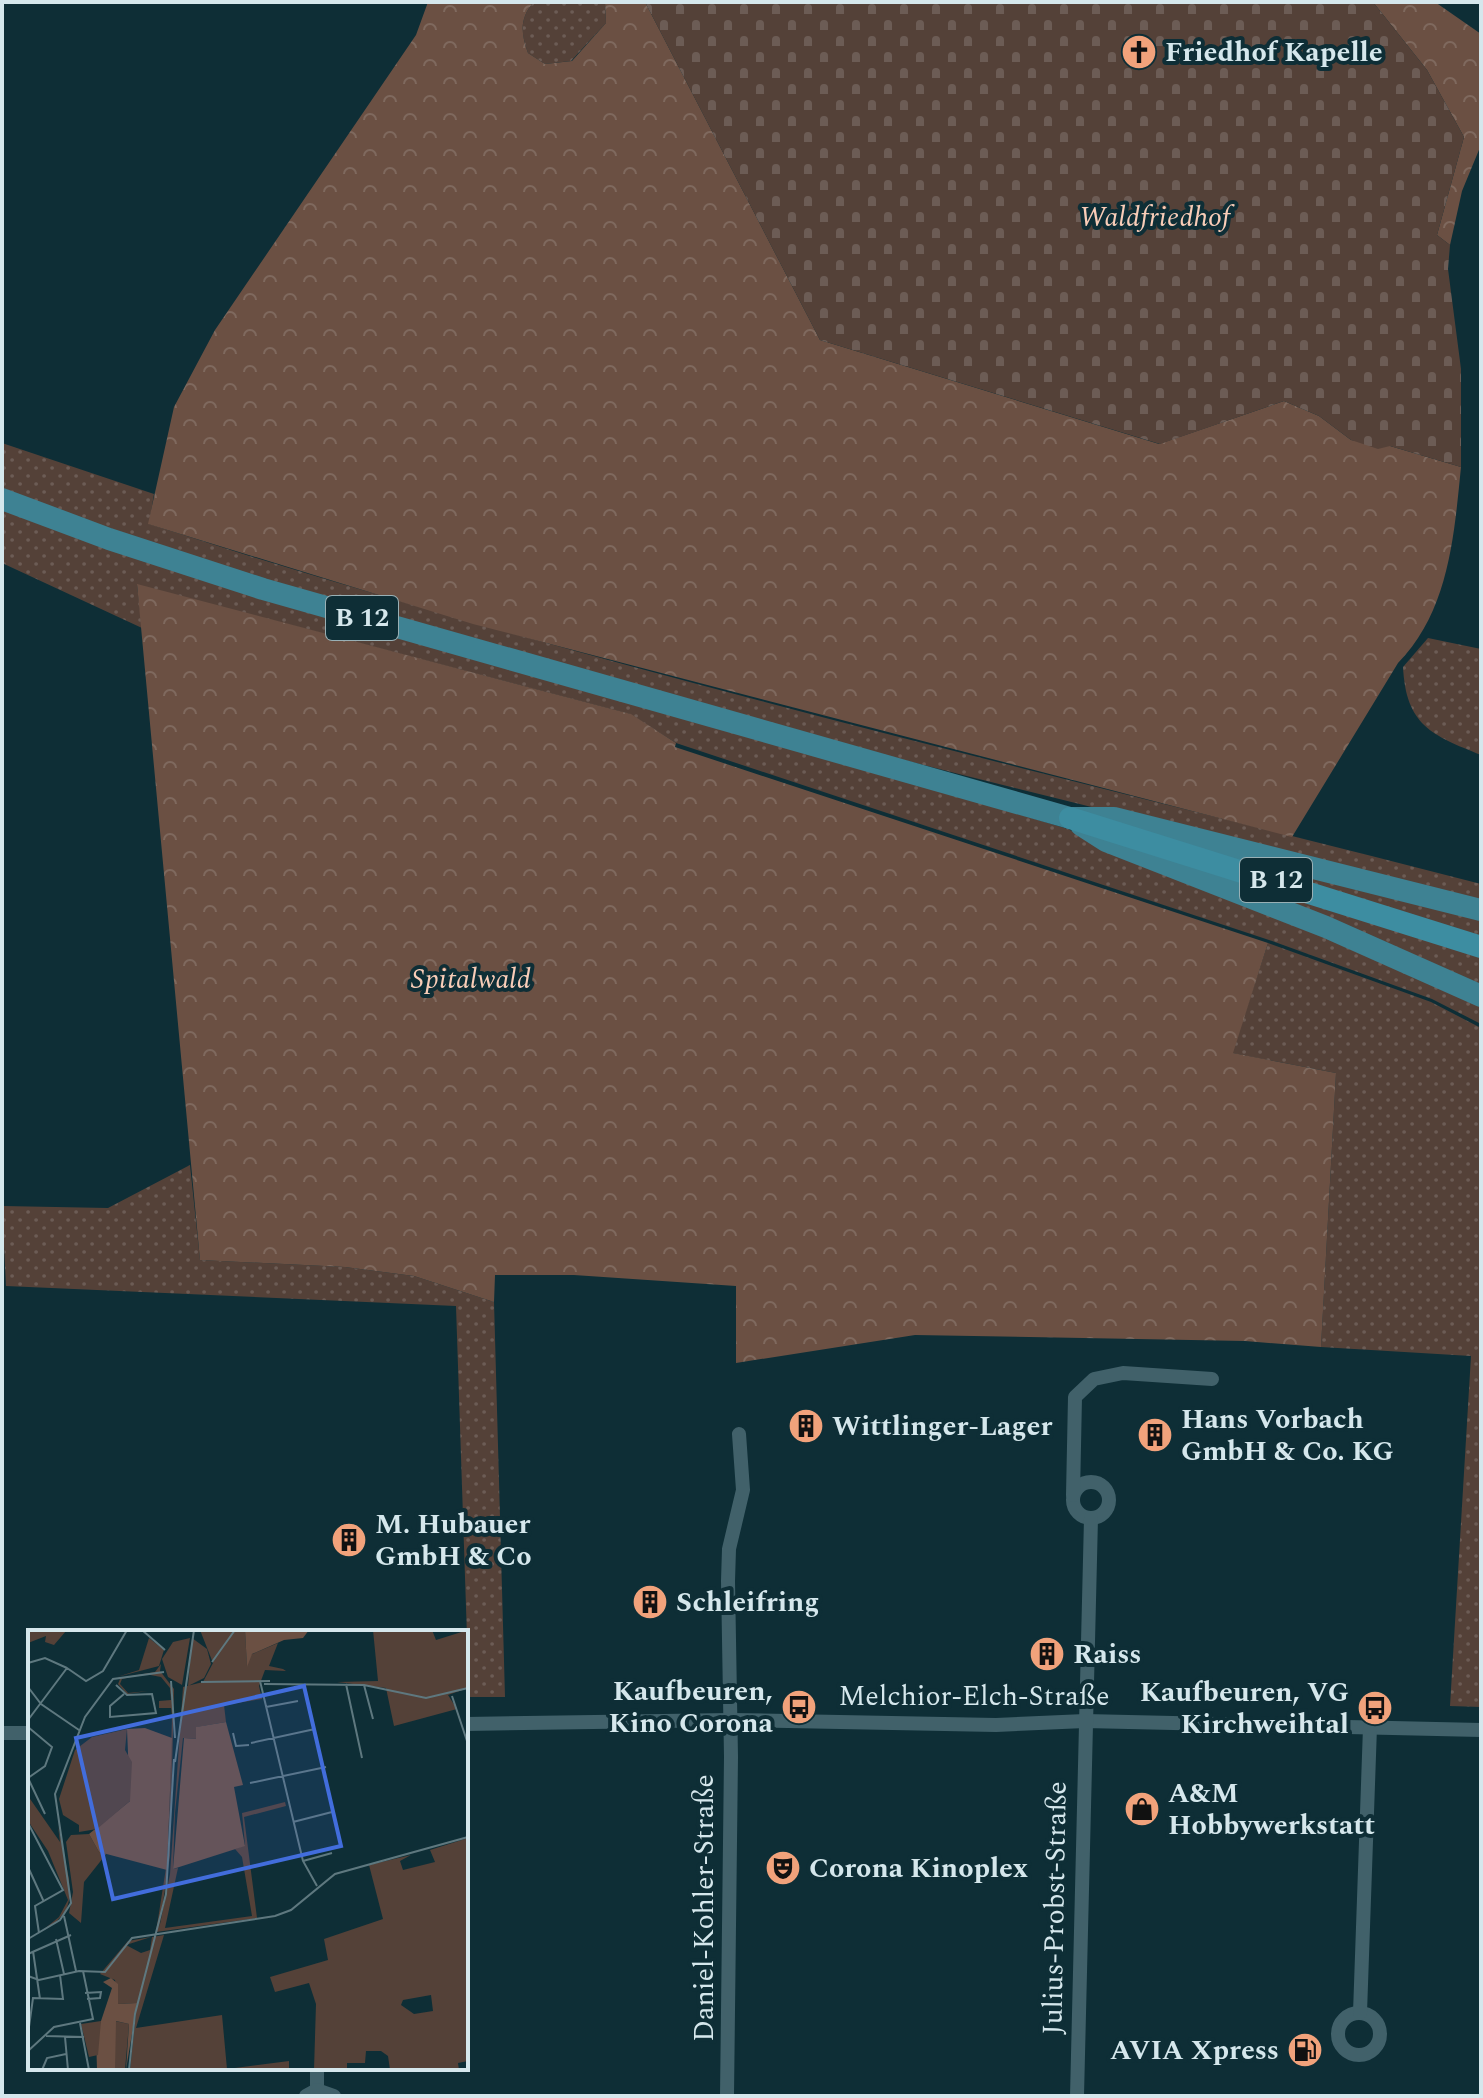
<svg xmlns="http://www.w3.org/2000/svg" width="1483" height="2098" font-family="Spectral,serif">
<style>
.green{fill:url(#green-dots)}
.forest{fill:url(#forest-crowns)}
.cemetery{fill:url(#cemetery-stones)}
.lines{fill:none;stroke-linecap:round;stroke-linejoin:round}
.minor{stroke:#41616a;stroke-width:14}
.primary{stroke:#3e8293;stroke-width:22}
.trunk{stroke:#3d8da1;stroke-width:22}
.labels{text-anchor:middle;dominant-baseline:central;stroke-width:8;stroke-linejoin:round;paint-order:stroke}
.shield{fill:#0e2e36;stroke:#99b0b5;stroke-width:2}
.shield-label{font-size:26px;font-weight:bold;fill:#d5e7ec}
.poi-label{font-size:28px;font-weight:bold;fill:#d5e7ec;stroke:#0e2e36;text-anchor:start}
.park-label{font-size:28px;font-style:italic;fill:#f9cdb8;stroke:#0e2e36}
.street-label{font-size:28px;fill:#d5e7ec;stroke:#0e2e36}
.inset-road{fill:none;stroke:#5e787f;stroke-width:2}
.view{fill:#426ddc;fill-opacity:0.15;stroke:#426ddc;stroke-width:4}
.inset-edge{fill:none;stroke:#d5e7ec;stroke-width:4}
</style>
<defs>
<pattern id="green-dots" width="8" height="8" patternUnits="userSpaceOnUse" patternTransform="scale(2)"><rect width="8" height="8" fill="#544138"/><path d="M2 2h.1M6 6h.1" fill="none" stroke="#6c5c55" stroke-width="1.8" stroke-linecap="round"/></pattern>
<pattern id="forest-crowns" width="20" height="18" patternUnits="userSpaceOnUse" patternTransform="scale(2)"><rect width="20" height="18" fill="#6b5043"/><path d="M2 6a3 3 0 1 1 6 0M12 15a3 3 0 1 1 6 0" fill="none" stroke="#7f695e"/></pattern>
<pattern id="cemetery-stones" width="16" height="16" patternUnits="userSpaceOnUse" patternTransform="scale(2)"><rect width="16" height="16" fill="#544138"/><path d="M2 7V4a2 2 0 0 1 4 0v3zM10 15v-3a2 2 0 0 1 4 0v3z" fill="#6c5c55"/></pattern>
</defs>
<rect width="100%" height="100%" fill="#0e2e36"/>
<g class="green">
<path d="M 534,2 L 605,2 L 606,23 L 571,61 L 545,64 L 528,53 C 521,34 519,18 534,2 Z"/>
<path d="M 2,443 L 154,494 L 149,524 C 587,666 1036,770 1481,884 L 1481,902 C 987,781 480,665 2,490 Z"/>
<path d="M 2,507 L 1068,829 L 1104,847 L 1481,1001 L 1481,1024 L 1432,999 L 1269,940 L 676,743 L 630,714 L 137,585 L 142,628 L 2,563 Z"/>
<path d="M 1428,638 L 1481,649 L 1481,755 C 1431,735 1406,725 1403,667 Z"/>
<path d="M 1156,850 L 1481,957 L 1481,991 Z"/>
<path d="M 1230,858 L 1481,917 L 1481,939 Z"/>
<path d="M 1268,943 L 1431,1002 L 1481,1028 L 1481,1707 L 1450,1706 L 1471,1356 L 1321,1347 L 1336,1073 L 1232,1053 Z"/>
<path d="M 190,1165 L 200,1260 L 345,1267 L 414,1276 L 494,1302 L 505,1697 L 469,1697 L 456,1306 L 6,1286 L 2,1206 L 108,1208 Z"/>
</g>
<g class="forest">
<path d="M 428,2 L 534,2 C 519,18 521,34 528,53 L 545,64 L 572,61 L 606,23 L 605,2 L 645,2 L 820,340 L 1159,444 L 1284,401 L 1319,416 L 1351,440 L 1390,446 L 1461,467 C 1454,536 1449,611 1398,663 L 1292,837 L 473,624 L 148,524 L 174,407 L 215,330 L 416,35 Z"/>
<path d="M 1373,2 L 1435,2 L 1481,34 L 1481,145 L 1462,191 L 1450,245 L 1437,235 L 1464,137 L 1427,70 Z"/>
<path d="M 137,584 L 631,714 L 676,743 L 675,747 L 1268,943 L 1233,1053 L 1336,1073 L 1321,1347 L 1245,1341 L 915,1335 L 736,1363 L 736,1286 L 574,1275 L 495,1275 L 494,1302 L 414,1276 L 345,1267 L 200,1260 Z"/>
</g>
<path class="cemetery" d="M 645,2 L 1373,2 L 1427,70 L 1464,137 L 1437,235 L 1450,245 L 1448,269 L 1461,369 L 1461,467 L 1390,446 L 1378,449 L 1351,440 L 1319,416 L 1284,401 L 1160,444 L 820,340 Z"/>
<g class="lines">
<g class="minor">
<circle cx="1091" cy="1500" r="18"/>
<path d="M 1073,1495 L 1075,1397 L 1094,1379 L 1123,1373 L 1212,1379"/>
<path d="M 466,1724 L 731,1720 L 996,1725 L 1085,1721 L 1481,1730"/>
<path d="M 2,1733 L 30,1733"/>
<circle cx="1359" cy="2034" r="21"/>
<path d="M 1360,2013 L 1370,1727"/>
<path d="M 317,2068 L 317,2090"/>
<path d="M 306,2096 L 317,2090 L 334,2096"/>
<path d="M 727,2096 L 731,1757 L 728,1581 L 729,1549 L 743,1490 L 739,1434"/>
<path d="M 1077,2096 L 1091,1518"/>
</g>
<g class="primary">
<path d="M 2,499 L 109,539 L 263,589 L 1070,818 L 1114,818 L 1481,910"/>
<path d="M 1081,825 L 1106,841 L 1326,927 L 1481,996"/>
</g>
<path class="trunk" d="M 1070,818 L 1481,947"/>
</g>
<defs>
<symbol id="church-disc" viewBox="-11 -11 22 22"><circle r="9.5" fill="#f1a27b" stroke="#0e2e36"/><path d="M-1.2-6h2.4v3.5h3.3v2.4h-3.3V6h-2.4V-.1h-3.3v-2.4h3.3Z" fill="#111"/></symbol>
<symbol id="building-disc" viewBox="-11 -11 22 22"><circle r="9.5" fill="#f1a27b" stroke="#0e2e36"/><path d="M-4-6H4V6H1V3H-1V6H-4ZM-2.5-4.3h1.7v1.8h-1.7ZM.8-4.3h1.7v1.8H.8ZM-2.5-1h1.7V.8h-1.7ZM.8-1h1.7V.8H.8Z" fill="#111"/></symbol>
<symbol id="bus-disc" viewBox="-11 -11 22 22"><circle r="9.5" fill="#f1a27b" stroke="#0e2e36"/><path d="M-5-6H5V4H4V6H2V4H-2V6H-4V4H-5ZM-3.5-4V0h7V-4ZM-3.5 1.2v1.5H-2V1.2ZM2 1.2v1.5H3.5V1.2Z" fill="#111"/></symbol>
<symbol id="shop-disc" viewBox="-11 -11 22 22"><circle r="9.5" fill="#f1a27b" stroke="#0e2e36"/><path d="M-5-2.5h2.3a2.7 3.5 0 0 1 5.4 0H5L5.5 6h-11ZM-1.5-2.5h3a1.5 2.3 0 0 0-3 0Z" fill="#111"/></symbol>
<symbol id="theatre-disc" viewBox="-11 -11 22 22"><circle r="9.5" fill="#f1a27b" stroke="#0e2e36"/><path d="M-5-5.5Q0-4 5-5.5V0Q5 5 0 6Q-5 5-5 0ZM-3.3-2.5H-1v1.5H-3.3ZM1-2.5H3.3v1.5H1ZM-2.8 1Q0 5.5 2.8 1Z" fill="#111"/></symbol>
<symbol id="fuel-disc" viewBox="-11 -11 22 22"><circle r="9.5" fill="#f1a27b" stroke="#0e2e36"/><path d="M-5.5-6h7V0h2V4h1.3V-2.5L3-4.5l.8-.8L6-3V5H2.5V1h-1V6h-7ZM-4.2-4.7v3.2H.2V-4.7Z" fill="#111"/></symbol>
</defs>
<g fill-rule="evenodd">
<use href="#church-disc" x="1119" y="32" width="40" height="40"/>
<use href="#building-disc" x="786" y="1406" width="40" height="40"/>
<use href="#building-disc" x="1135" y="1415" width="40" height="40"/>
<use href="#building-disc" x="329" y="1520" width="40" height="40"/>
<use href="#building-disc" x="630" y="1582" width="40" height="40"/>
<use href="#building-disc" x="1027" y="1634" width="40" height="40"/>
<use href="#bus-disc" x="779" y="1687" width="40" height="40"/>
<use href="#bus-disc" x="1355" y="1688" width="40" height="40"/>
<use href="#shop-disc" x="1122" y="1789" width="40" height="40"/>
<use href="#theatre-disc" x="763" y="1848" width="40" height="40"/>
<use href="#fuel-disc" x="1285" y="2030" width="40" height="40"/>
</g>
<g class="labels">
<g class="shield">
<rect x="326" y="596" width="72" height="44" rx="6"/>
<rect x="1240" y="858" width="72" height="44" rx="6"/>
</g>
<g class="shield-label">
<text x="362" y="618">B 12</text>
<text x="1276" y="880">B 12</text>
</g>
<g class="poi-label">
<text x="1165" y="52">Friedhof Kapelle</text>
<text x="1181" y="1419">Hans Vorbach<tspan x="1181" dy="32">GmbH &amp; Co. KG</tspan></text>
<text x="832" y="1426">Wittlinger-Lager</text>
<text x="375" y="1524">M. Hubauer<tspan x="375" dy="32">GmbH &amp; Co</tspan></text>
<text x="676" y="1602">Schleifring</text>
<text x="1073" y="1654">Raiss</text>
<text x="773" y="1691" text-anchor="end">Kaufbeuren,<tspan x="773" dy="32">Kino Corona</tspan></text>
<text x="1349" y="1692" text-anchor="end">Kaufbeuren, VG<tspan x="1349" dy="32">Kirchweihtal</tspan></text>
<text x="1168" y="1793">A&amp;M<tspan x="1168" dy="32">Hobbywerkstatt</tspan></text>
<text x="809" y="1868">Corona Kinoplex</text>
<text x="1279" y="2050" text-anchor="end">AVIA Xpress</text>
</g>
<g class="park-label">
<text x="1155" y="217">Waldfriedhof</text>
<text x="471" y="979">Spitalwald</text>
</g>
<g class="street-label">
<text x="974" y="1696">Melchior-Elch-Straße</text>
<text transform="translate(704 1908) rotate(-90)">Daniel-Kohler-Straße</text>
<text transform="translate(1055 1908) rotate(-89)">Julius-Probst-Straße</text>
</g>
</g>
<g transform="translate(28 1630)">
<rect width="440" height="440" fill="#0e2e36"/>
<path d="M 0,0 L 37,0 L 38,1 L 26,15 L 17,12 L 18,6 L 0,13 ZM 172,0 L 217,0 L 219,36 L 222,25 L 250,13 L 241,36 L 255,39 L 258,41 L 237,40 L 231,56 L 234,69 L 196,75 L 198,92 L 169,97 L 169,109 L 155,108 L 147,183 L 145,239 L 150,238 L 137,298 L 224,286 L 214,227 L 207,219 L 217,215 L 214,183 L 257,172 L 258,176 L 216,187 L 229,288 L 128,302 L 140,225 L 144,86 L 143,78 L 131,78 L 131,71 L 143,70 L 142,58 L 133,47 L 117,44 L 94,49 L 92,54 L 100,63 L 120,61 L 99,64 L 90,54 L 92,49 L 97,47 L 127,42 L 133,34 L 132,41 L 146,59 L 142,226 L 131,299 L 142,244 L 155,57 L 175,52 L 185,33 ZM 345,0 L 404,0 L 408,10 L 440,0 L 440,58 L 420,65 L 429,79 L 366,96 L 358,58 L 309,52 L 350,51 ZM 121,8 L 136,20 L 131,36 L 89,47 L 111,40 ZM 162,8 L 154,55 L 140,47 L 134,29 L 145,12 ZM 164,8 L 179,19 L 183,34 L 176,48 L 160,56 ZM 0,166 L 32,212 L 30,196 L 41,249 L 42,267 L 38,281 L 27,293 L 15,300 L 31,287 L 40,270 L 20,221 L 0,191 ZM 61,204 L 71,222 L 79,223 L 56,252 L 53,293 L 41,283 L 45,262 L 38,212 L 43,205 ZM 440,208 L 440,431 L 430,433 L 431,440 L 362,440 L 360,426 L 353,421 L 338,421 L 337,433 L 319,433 L 319,440 L 286,440 L 288,374 L 281,353 L 247,362 L 242,347 L 300,330 L 296,309 L 355,289 L 341,235 L 383,225 L 372,231 L 375,240 L 407,232 L 402,220 ZM 403,365 L 405,381 L 386,384 L 373,375 L 375,370 ZM 136,305 L 108,398 L 194,385 L 199,439 L 261,431 L 261,440 L 102,440 L 109,373 L 90,374 L 87,350 L 72,344 L 100,311 L 123,307 L 98,315 L 113,323 L 122,320 L 124,307 ZM 87,391 L 101,394 L 97,440 L 87,440 Z" fill="#544138" fill-rule="evenodd"/>
<path d="M 217,0 L 281,0 L 275,8 L 256,10 L 224,24 L 219,37 ZM 198,92 L 215,155 L 206,157 L 217,216 L 145,239 L 156,108 L 168,109 L 168,97 ZM 117,98 L 144,108 L 139,240 L 71,222 L 61,204 L 102,171 L 99,99 ZM 83,348 L 90,354 L 90,374 L 109,373 L 98,440 L 101,394 L 88,391 L 87,440 L 69,440 L 68,406 L 84,358 L 75,352 Z" fill="#6b5043"/>
<path d="M 99,99 L 97,120 L 104,132 L 102,171 L 69,199 L 51,202 L 51,195 L 35,185 L 31,169 L 47,120 L 64,107 Z" fill="#544138"/>
<path d="M 73,391 L 70,425 L 61,427 L 53,394 Z" fill="#544138"/>
<path class="inset-road" d="M 114,0 L 137,20M 184,32 L 207,0M 0,33 L 17,28 L 39,38M 143,51 L 147,108M 232,51 L 275,231 L 289,256M 173,52 L 242,51M 236,54 L 336,55 L 398,68 L 440,58M 318,54 L 334,128M 88,55 L 99,65 L 124,64 L 128,83 L 82,87 L 82,76 L 96,64M 336,55 L 345,89M 0,57 L 13,74 L 51,100M 424,66 L 440,114M 238,77 L 270,71M 0,90 L 39,38 L 58,51 L 75,41 L 99,0M 0,97 L 24,117 L 17,136 L 0,148M 205,103 L 208,116 L 221,115M 223,113 L 287,99M 147,132 L 166,0M 0,148 L 17,184M 222,153 L 298,137M 265,192 L 304,182M 0,193 L 35,260 L 7,276 L 11,303M 275,231 L 304,223M 0,237 L 16,272M 36,286 L 48,341M 0,309 L 32,290 L 43,273 L 27,164 L 57,87 L 85,49 L 136,42M 28,309 L 36,344M 5,321 L 12,369M 0,324 L 43,305M 0,346 L 11,350 L 51,341 L 77,342 L 104,308 L 247,286 L 263,280 L 307,244 L 440,207M 57,363 L 73,362 L 72,368 L 59,369M 52,393 L 61,440M 0,404 L 5,368 L 35,369 L 32,345M 18,406 L 56,407M 37,407 L 40,440M 0,421 L 26,397 L 65,389 L 55,341M 14,440 L 19,428 L 38,424M 101,440 L 107,384 L 138,264 L 146,129"/>
<path class="view" d="M 276,56 L 313,216 L 85,269 L 48,108 Z"/>
<rect width="440" height="440" class="inset-edge"/>
</g>
<rect width="1483" height="2098" fill="none" stroke="#d5e7ec" stroke-width="8"/>
</svg>
